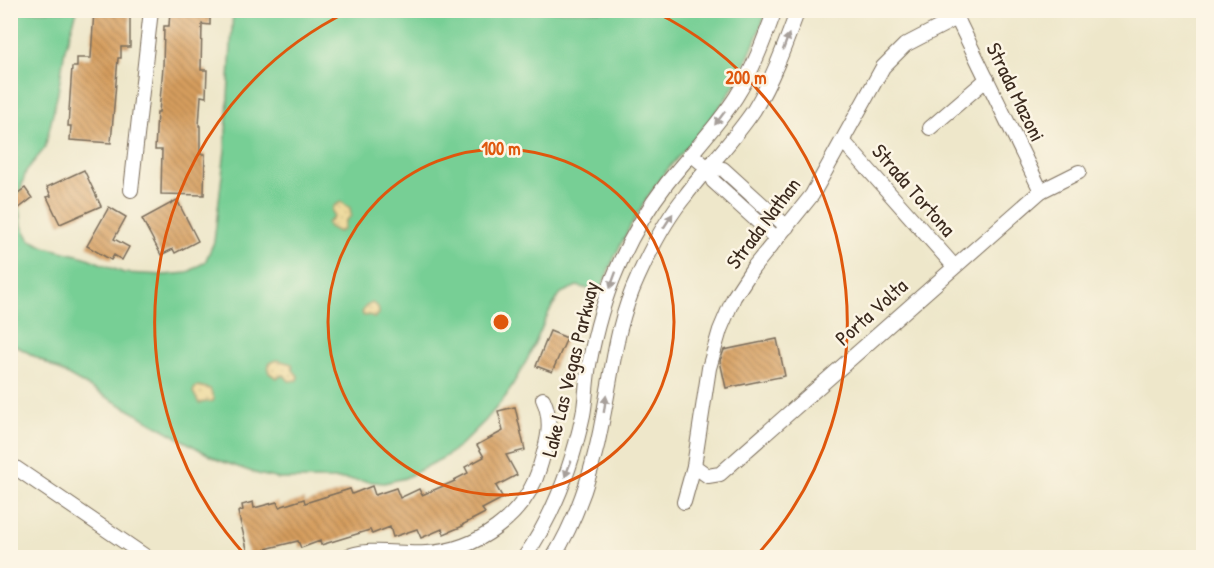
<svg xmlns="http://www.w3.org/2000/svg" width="1214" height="568" font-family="'Patrick Hand',sans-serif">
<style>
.green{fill:#77cf95;stroke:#597c5a;stroke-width:1.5}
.sand{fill:url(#sand-dots);stroke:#94825e;stroke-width:1.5}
.building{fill:url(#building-back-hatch)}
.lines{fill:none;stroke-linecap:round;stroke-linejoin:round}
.minor-casing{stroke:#7a6c5a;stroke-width:16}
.minor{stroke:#fff;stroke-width:14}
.oneway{fill:#a79f9a}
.ring{fill:none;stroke:#df570d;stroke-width:3}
.labels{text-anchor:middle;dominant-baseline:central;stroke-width:5;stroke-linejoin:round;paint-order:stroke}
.street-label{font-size:21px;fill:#3b2a1e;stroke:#fcf5e5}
.centre{fill:#df570d;stroke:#fcf5e5;stroke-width:3}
.ring-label{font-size:18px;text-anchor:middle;font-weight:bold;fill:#df570d;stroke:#fcf5e5;stroke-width:5;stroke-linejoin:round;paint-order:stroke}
</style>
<defs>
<pattern id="sand-dots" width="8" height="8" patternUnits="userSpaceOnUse" patternTransform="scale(1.5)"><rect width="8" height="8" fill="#eeda9e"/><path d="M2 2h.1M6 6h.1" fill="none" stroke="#cdbb88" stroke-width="1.8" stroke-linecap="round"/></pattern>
<pattern id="building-back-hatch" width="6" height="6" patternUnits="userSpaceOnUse" patternTransform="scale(1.5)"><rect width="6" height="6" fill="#d59d5d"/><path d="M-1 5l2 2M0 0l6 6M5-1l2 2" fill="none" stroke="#ae804c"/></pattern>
</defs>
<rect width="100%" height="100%" fill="#fcf5e5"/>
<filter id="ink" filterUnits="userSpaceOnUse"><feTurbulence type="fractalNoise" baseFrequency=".0167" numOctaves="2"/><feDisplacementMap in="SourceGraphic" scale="12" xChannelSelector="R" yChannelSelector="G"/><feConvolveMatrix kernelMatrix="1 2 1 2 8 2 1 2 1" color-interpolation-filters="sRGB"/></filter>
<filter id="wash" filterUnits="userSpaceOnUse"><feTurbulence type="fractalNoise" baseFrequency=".008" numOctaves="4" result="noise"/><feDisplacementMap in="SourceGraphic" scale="24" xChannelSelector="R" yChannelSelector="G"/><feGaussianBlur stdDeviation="1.35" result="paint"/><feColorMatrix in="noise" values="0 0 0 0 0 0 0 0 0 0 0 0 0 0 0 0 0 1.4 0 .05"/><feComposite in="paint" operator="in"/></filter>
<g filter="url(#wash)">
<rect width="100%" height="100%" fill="#eee7ca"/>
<path class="green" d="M 11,11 L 77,11 L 65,49 L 58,92 L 45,148 L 26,171 L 19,196 L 22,226 L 30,240 L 45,247 L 85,257 L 124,273 L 164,275 L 187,273 L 205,262 L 214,242 L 225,150 L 233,11 L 767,11 C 756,39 745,68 729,94 C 709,125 682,150 660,179 C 635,214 615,252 600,292 L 577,286 L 561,293 L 550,310 L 527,360 L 506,396 L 485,421 L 460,446 L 443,458 L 405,478 L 384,483 L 342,479 L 279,479 L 258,474 L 218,460 L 11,343 Z"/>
<g class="sand">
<path d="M 341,202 L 350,208 L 351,216 L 345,221 L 343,230 L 338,232 L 329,227 L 327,223 L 334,217 L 332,210 L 334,206 Z"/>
<path d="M 372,303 L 378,307 L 379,314 L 374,318 L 369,315 L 364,316 L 362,313 L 366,306 Z"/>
<path d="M 277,360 L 292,364 L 293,370 L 298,376 L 297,380 L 289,381 L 284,375 L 277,378 L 269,373 L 268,368 L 270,363 Z"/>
<path d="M 198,386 L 210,389 L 214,399 L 213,401 L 199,403 L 193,392 L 195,388 Z"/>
</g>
<g id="blocks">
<g class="building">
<path d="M 94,10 L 130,10 L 130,47 L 121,47 L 121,58 L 118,58 L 111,143 L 70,140 L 71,126 L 68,126 L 72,67 L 77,67 L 77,58 L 91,58 Z"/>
<path d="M 170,10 L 210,10 L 210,25 L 202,24 L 201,70 L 207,70 L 206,97 L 201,96 L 199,126 L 200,126 L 200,154 L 205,154 L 204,195 L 161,194 L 162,150 L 155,150 L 157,112 L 159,112 L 163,67 L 164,26 L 169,26 Z"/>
<path d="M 84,170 L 101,206 L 60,224 L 47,197 L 51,196 L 47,187 Z"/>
<path d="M 25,188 L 32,198 L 18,209 L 11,198 Z"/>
<path d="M 177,200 L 198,241 L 175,253 L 173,249 L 161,255 L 142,219 Z"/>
<path d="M 109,207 L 126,217 L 114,239 L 129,247 L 122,260 L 114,255 L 111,260 L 87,246 Z"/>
<path d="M 550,331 L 567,338 L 552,372 L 536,366 Z"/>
<path d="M 777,339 L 785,376 L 726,388 L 720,361 L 724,350 Z"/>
<path d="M 515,407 L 525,450 L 506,455 L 517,475 L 496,486 L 503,498 L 482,509 L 485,513 L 462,525 L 463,526 L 444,534 L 442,529 L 421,538 L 417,529 L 393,537 L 390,527 L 372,534 L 370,530 L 321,545 L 320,541 L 301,548 L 298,541 L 265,549 L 265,553 L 249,557 L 238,512 L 243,510 L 242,505 L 253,502 L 254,508 L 277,502 L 279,507 L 304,499 L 305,503 L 350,489 L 352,494 L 372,486 L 375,495 L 396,488 L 400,498 L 419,489 L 422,495 L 455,481 L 454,480 L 468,473 L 465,467 L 484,457 L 477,445 L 503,431 L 498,411 Z"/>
</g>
</g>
</g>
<g filter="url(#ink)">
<use href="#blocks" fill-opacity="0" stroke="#7a6c5a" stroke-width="1.5"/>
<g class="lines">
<defs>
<g id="minor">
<path d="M 954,12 L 1041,191"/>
<path d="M 930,128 L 987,79"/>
<path d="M 843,141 L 954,266"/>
<path d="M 691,154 L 708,168 L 713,181 L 777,239"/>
<path d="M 708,168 L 723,169 L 787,227"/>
<path d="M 131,190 L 151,10"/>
<path d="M 10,464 L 148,558"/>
<path d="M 694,466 L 708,476 L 720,474 L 1041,191 L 1079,172"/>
<path d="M 684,502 L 694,466 L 709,368 L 720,330 L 734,297 L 753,268 L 812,195 L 883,67 L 905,45 L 957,18"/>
<path d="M 343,558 C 371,546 397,555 426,553 C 476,551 526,516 540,466 C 547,443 554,423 543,399"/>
<path d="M 524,558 C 554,515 572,466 583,415 C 586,399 586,382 589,365 C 595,333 604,299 617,269 C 630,239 647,209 667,183 C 690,154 716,128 736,97 C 753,70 764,40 775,10"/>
<path d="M 553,558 C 579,515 594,467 603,417 C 613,368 616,324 638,277 C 651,248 666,219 686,195 C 708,166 734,140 754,110 C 773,79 785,45 798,10"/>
</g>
</defs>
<use href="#minor" class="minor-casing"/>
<use href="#minor" class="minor"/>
</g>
<defs><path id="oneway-solid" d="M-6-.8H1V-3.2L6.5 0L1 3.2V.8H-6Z" transform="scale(1.5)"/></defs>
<g class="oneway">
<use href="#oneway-solid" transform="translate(786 42) rotate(-70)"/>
<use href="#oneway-solid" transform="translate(720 118) rotate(127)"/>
<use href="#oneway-solid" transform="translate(668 221) rotate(-57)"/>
<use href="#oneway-solid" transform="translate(613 280) rotate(110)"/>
<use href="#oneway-solid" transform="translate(605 404) rotate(-82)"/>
<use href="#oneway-solid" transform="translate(568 469) rotate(111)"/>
</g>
</g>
<g class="ring">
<circle cx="501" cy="322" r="173"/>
<path d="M246 556A346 346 0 0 1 349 11M653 11A346 346 0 0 1 756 556"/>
</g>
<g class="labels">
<g class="street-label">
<text transform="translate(1016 92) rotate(64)">Strada Mazoni</text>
<text transform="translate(914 190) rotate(49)">Strada Tortona</text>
<text transform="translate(763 223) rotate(-53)">Strada Nathan</text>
<text transform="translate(871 312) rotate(-42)">Porta Volta</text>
<text transform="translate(570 369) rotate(-76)">Lake Las Vegas Parkway</text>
</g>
</g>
<circle cx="501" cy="322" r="9" class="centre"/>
<g class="ring-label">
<text x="746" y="84">200 m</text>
<text x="501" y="155">100 m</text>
</g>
<rect width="1214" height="568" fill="none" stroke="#fcf5e5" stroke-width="36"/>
</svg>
